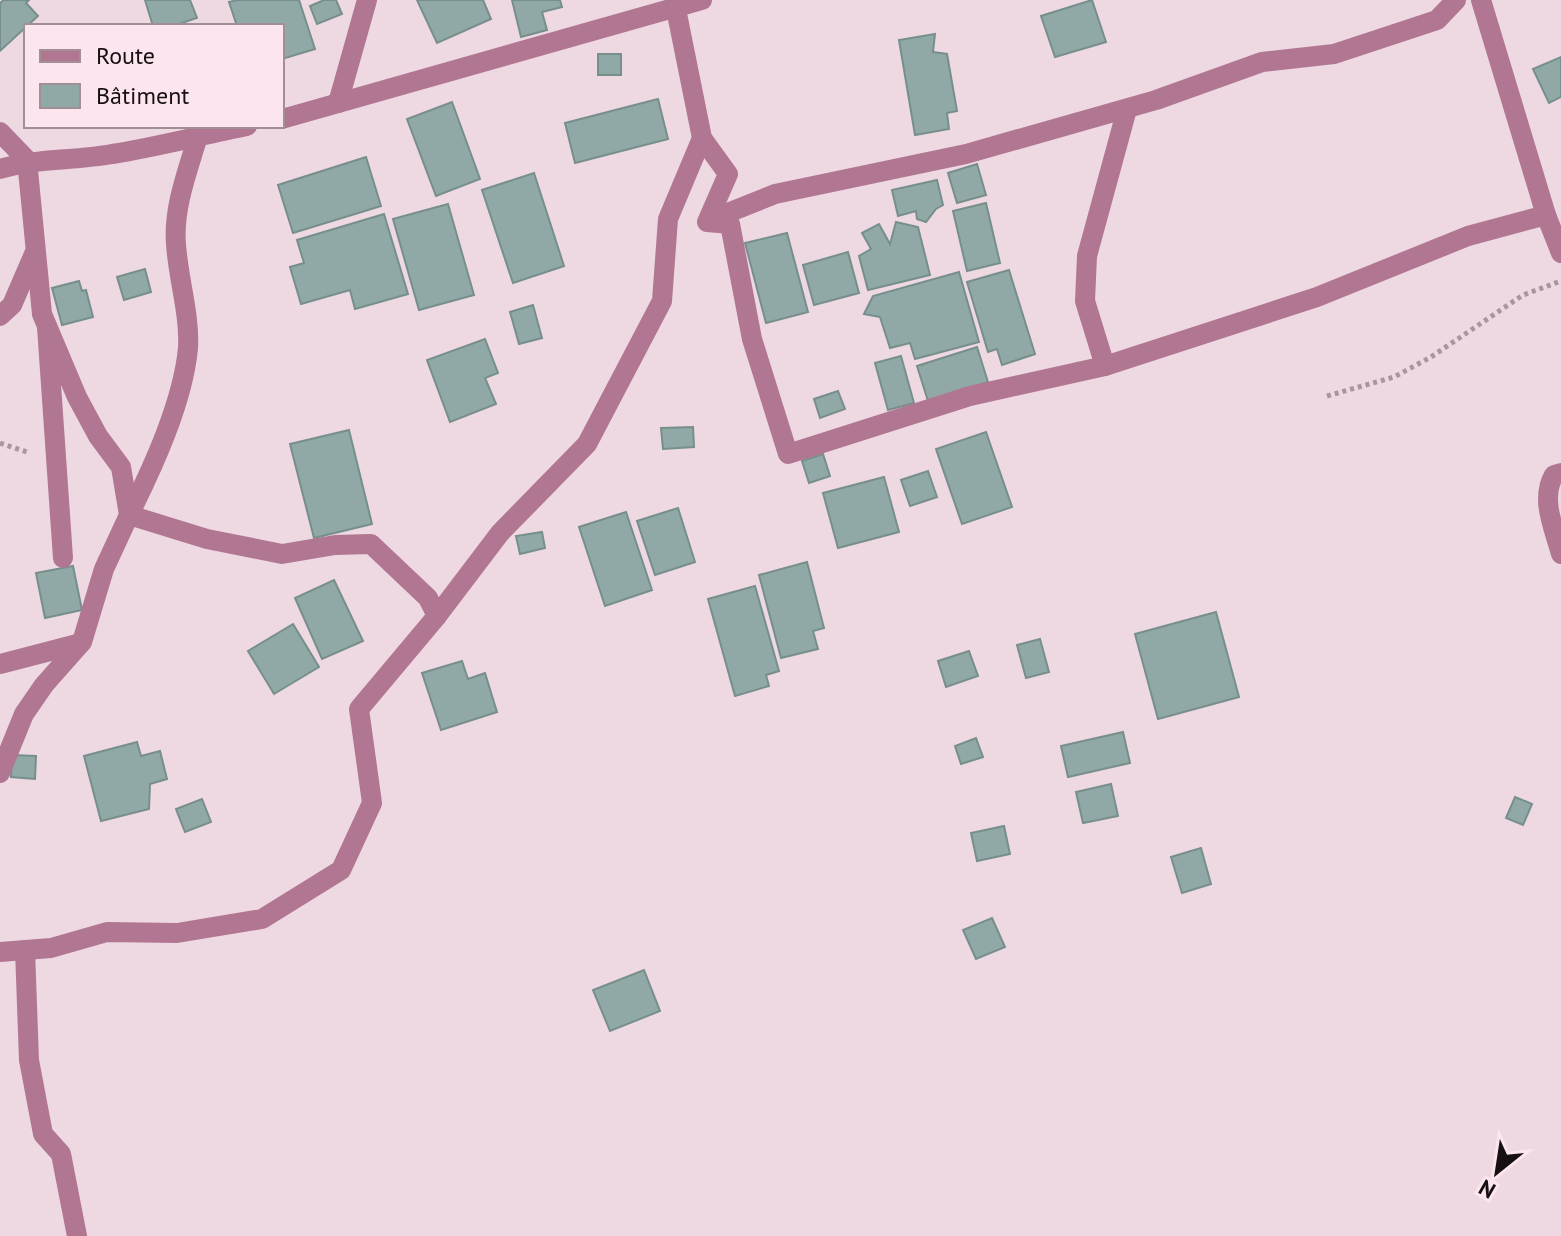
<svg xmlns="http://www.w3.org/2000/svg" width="1561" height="1236" font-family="'PT Sans',sans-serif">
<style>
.building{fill:#91a9a6;stroke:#778f8c;stroke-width:2}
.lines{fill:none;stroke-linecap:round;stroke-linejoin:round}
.path{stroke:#a7969d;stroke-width:5;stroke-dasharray:4 4;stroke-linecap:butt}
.service{stroke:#b17691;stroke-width:20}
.minor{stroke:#b17691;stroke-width:20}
</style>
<rect width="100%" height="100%" fill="#eed8e1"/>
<g class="building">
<path d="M 4,0 L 29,0 L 26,3 L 38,16 L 0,51 L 0,3 Z"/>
<path d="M 145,0 L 190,0 L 197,18 L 173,26 L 153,26 Z"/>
<path d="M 237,0 L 299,0 L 315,49 L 282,59 L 282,26 L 237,26 L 229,2 Z"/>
<path d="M 324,0 L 336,0 L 342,14 L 317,24 L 310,6 Z"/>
<path d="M 417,0 L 483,0 L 491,19 L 437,43 Z"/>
<path d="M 512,0 L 560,0 L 562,7 L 542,12 L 547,30 L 521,37 Z"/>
<path d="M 1092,0 L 1106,42 L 1055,57 L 1041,16 Z"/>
<path d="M 935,34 L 933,52 L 947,54 L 957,111 L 947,113 L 949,129 L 915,135 L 899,40 Z"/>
<rect x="598" y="54" width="23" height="21"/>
<path d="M 1561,57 L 1561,97 L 1549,103 L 1533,69 Z"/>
<path d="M 658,99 L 668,139 L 575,163 L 565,123 Z"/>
<path d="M 452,102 L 480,179 L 436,196 L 407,119 Z"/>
<path d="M 366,157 L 381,206 L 293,233 L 278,185 Z"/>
<path d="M 977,164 L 986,195 L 957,203 L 948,173 Z"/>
<path d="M 534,173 L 564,266 L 513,283 L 482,190 Z"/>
<path d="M 937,180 L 943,205 L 936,209 L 926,222 L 917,219 L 916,211 L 898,216 L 892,190 Z"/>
<path d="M 986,203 L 1000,263 L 967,271 L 953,211 Z"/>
<path d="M 448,204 L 474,295 L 419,310 L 393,219 Z"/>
<path d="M 384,214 L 408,294 L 355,309 L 350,290 L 301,304 L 290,267 L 304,263 L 297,240 Z"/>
<path d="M 896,222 L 918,227 L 930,275 L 868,290 L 859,256 L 871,249 L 862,233 L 879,224 L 890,244 Z"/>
<path d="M 787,233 L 808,312 L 766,323 L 745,243 Z"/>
<path d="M 848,252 L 859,293 L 814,305 L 803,265 Z"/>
<path d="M 145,269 L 151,292 L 124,300 L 117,277 Z"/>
<path d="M 1009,270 L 1035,354 L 1002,365 L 997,349 L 988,352 L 967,282 Z"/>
<path d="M 959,272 L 979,342 L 915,359 L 910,343 L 890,348 L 880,317 L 864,314 L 873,296 Z"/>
<path d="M 79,281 L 82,291 L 86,290 L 93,317 L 62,325 L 52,288 Z"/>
<path d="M 533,305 L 542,338 L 519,344 L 510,312 Z"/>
<path d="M 485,339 L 498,373 L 485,378 L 496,404 L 450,422 L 427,360 Z"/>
<path d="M 977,347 L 988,382 L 928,401 L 917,366 Z"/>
<path d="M 901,356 L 914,403 L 888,410 L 875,363 Z"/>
<path d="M 838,391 L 845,409 L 820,418 L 814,399 Z"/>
<path d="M 693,427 L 694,447 L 663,449 L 661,428 Z"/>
<path d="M 349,430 L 372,524 L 314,538 L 290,444 Z"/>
<path d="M 986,432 L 1012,507 L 962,524 L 936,449 Z"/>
<path d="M 823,454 L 830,476 L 809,483 L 802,461 Z"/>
<path d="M 928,471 L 937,497 L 910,506 L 901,480 Z"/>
<path d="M 884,477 L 899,532 L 838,548 L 823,493 Z"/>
<path d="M 678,508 L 695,562 L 655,575 L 637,521 Z"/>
<path d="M 626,512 L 652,590 L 605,606 L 579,527 Z"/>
<path d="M 542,532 L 545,548 L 520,554 L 516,536 Z"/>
<path d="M 807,562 L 824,628 L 813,631 L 818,649 L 781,658 L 759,575 Z"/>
<path d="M 73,566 L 82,610 L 45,618 L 36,573 Z"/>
<path d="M 334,580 L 363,641 L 322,659 L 295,598 Z"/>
<path d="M 755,586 L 779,671 L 766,675 L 769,686 L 735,696 L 708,599 Z"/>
<path d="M 1216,612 L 1239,697 L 1158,719 L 1135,634 Z"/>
<path d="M 293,624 L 319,667 L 274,694 L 248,651 Z"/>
<path d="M 1040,639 L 1049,672 L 1026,678 L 1017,645 Z"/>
<path d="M 969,651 L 978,676 L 946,687 L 938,661 Z"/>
<path d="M 462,661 L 468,679 L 485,673 L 497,712 L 441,730 L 422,673 Z"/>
<path d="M 1123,732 L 1130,763 L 1068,777 L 1061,746 Z"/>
<path d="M 976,738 L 983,757 L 961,764 L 955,746 Z"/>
<path d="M 137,742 L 141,756 L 160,751 L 167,779 L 150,784 L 149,809 L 101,821 L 84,756 Z"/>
<path d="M 12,755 L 36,756 L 35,779 L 11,777 Z"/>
<path d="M 1111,784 L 1118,816 L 1083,823 L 1076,792 Z"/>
<path d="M 1515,797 L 1532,804 L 1523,825 L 1506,818 Z"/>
<path d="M 202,799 L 211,822 L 185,832 L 176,809 Z"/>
<path d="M 1004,826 L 1010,854 L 977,861 L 971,833 Z"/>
<path d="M 1201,848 L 1211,884 L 1182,893 L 1171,857 Z"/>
<path d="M 992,918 L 1005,947 L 976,959 L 963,930 Z"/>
<path d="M 644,970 L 660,1011 L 610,1031 L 593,990 Z"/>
</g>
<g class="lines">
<g class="path">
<path d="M 1327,396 L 1394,377 L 1431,357 L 1523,295 L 1561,281"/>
<path d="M 0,443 L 30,453"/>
</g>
<path class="service" d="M 47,327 L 63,558"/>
<g class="minor">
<path d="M 1481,0 L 1546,215 L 1561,253"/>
<path d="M 676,9 L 702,138 L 728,174 L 707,222 L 730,224 L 752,339 L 788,454 L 970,396 L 1105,366 L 1317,297 L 1468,236 L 1546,215"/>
<path d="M 338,103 L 367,0"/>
<path d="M 282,119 L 702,0"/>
<path d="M 0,132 L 27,160 L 42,314 L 77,397 L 98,436 L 121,467 L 129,515 L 104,569 L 82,642 L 44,685 L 24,714 L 0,773"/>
<path d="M 198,136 C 188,170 173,208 176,244 C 178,278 190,314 188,348 C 183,402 153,467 129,515 L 207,539 L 282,554 L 335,545 L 371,544 L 428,598 L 437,616"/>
<path d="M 0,169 C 36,158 74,161 112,154 C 157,147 202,135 247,126"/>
<path d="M 710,220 L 775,194 L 966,154 L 1156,100 L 1262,62 L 1334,54 L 1437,20 L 1456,0"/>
<path d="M 0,316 L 12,305 L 34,254"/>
<path d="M 1105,366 L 1085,301 L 1087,256 L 1127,109"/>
<path d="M 1561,473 L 1554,475 C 1540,499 1554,528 1561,554"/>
<path d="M 0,664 L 81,643"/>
<path d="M 25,950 L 29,1060 L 43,1134 L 61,1154 L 77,1236"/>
<path d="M 0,952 L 51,948 L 107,932 L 177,933 L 262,919 L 341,870 L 372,803 L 359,709 L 437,616 L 500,533 L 587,444 L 662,301 L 668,219 L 702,138"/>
</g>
</g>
<rect x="24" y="24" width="260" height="104" fill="#fce5ee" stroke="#a09096" stroke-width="2"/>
<rect x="40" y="50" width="40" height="12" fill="#b17691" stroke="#a09096" stroke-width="2"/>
<text x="96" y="64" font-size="24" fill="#171013">Route</text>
<rect x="40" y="84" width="40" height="24" fill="#91a9a6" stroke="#a09096" stroke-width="2"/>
<text x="96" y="104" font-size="24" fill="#171013">Bâtiment</text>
<g transform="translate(1497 1172) rotate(210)" stroke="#fce5ee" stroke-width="6" paint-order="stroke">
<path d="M0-6L14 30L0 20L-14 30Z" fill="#171013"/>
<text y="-12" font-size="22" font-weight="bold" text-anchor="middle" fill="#171013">N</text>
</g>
</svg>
